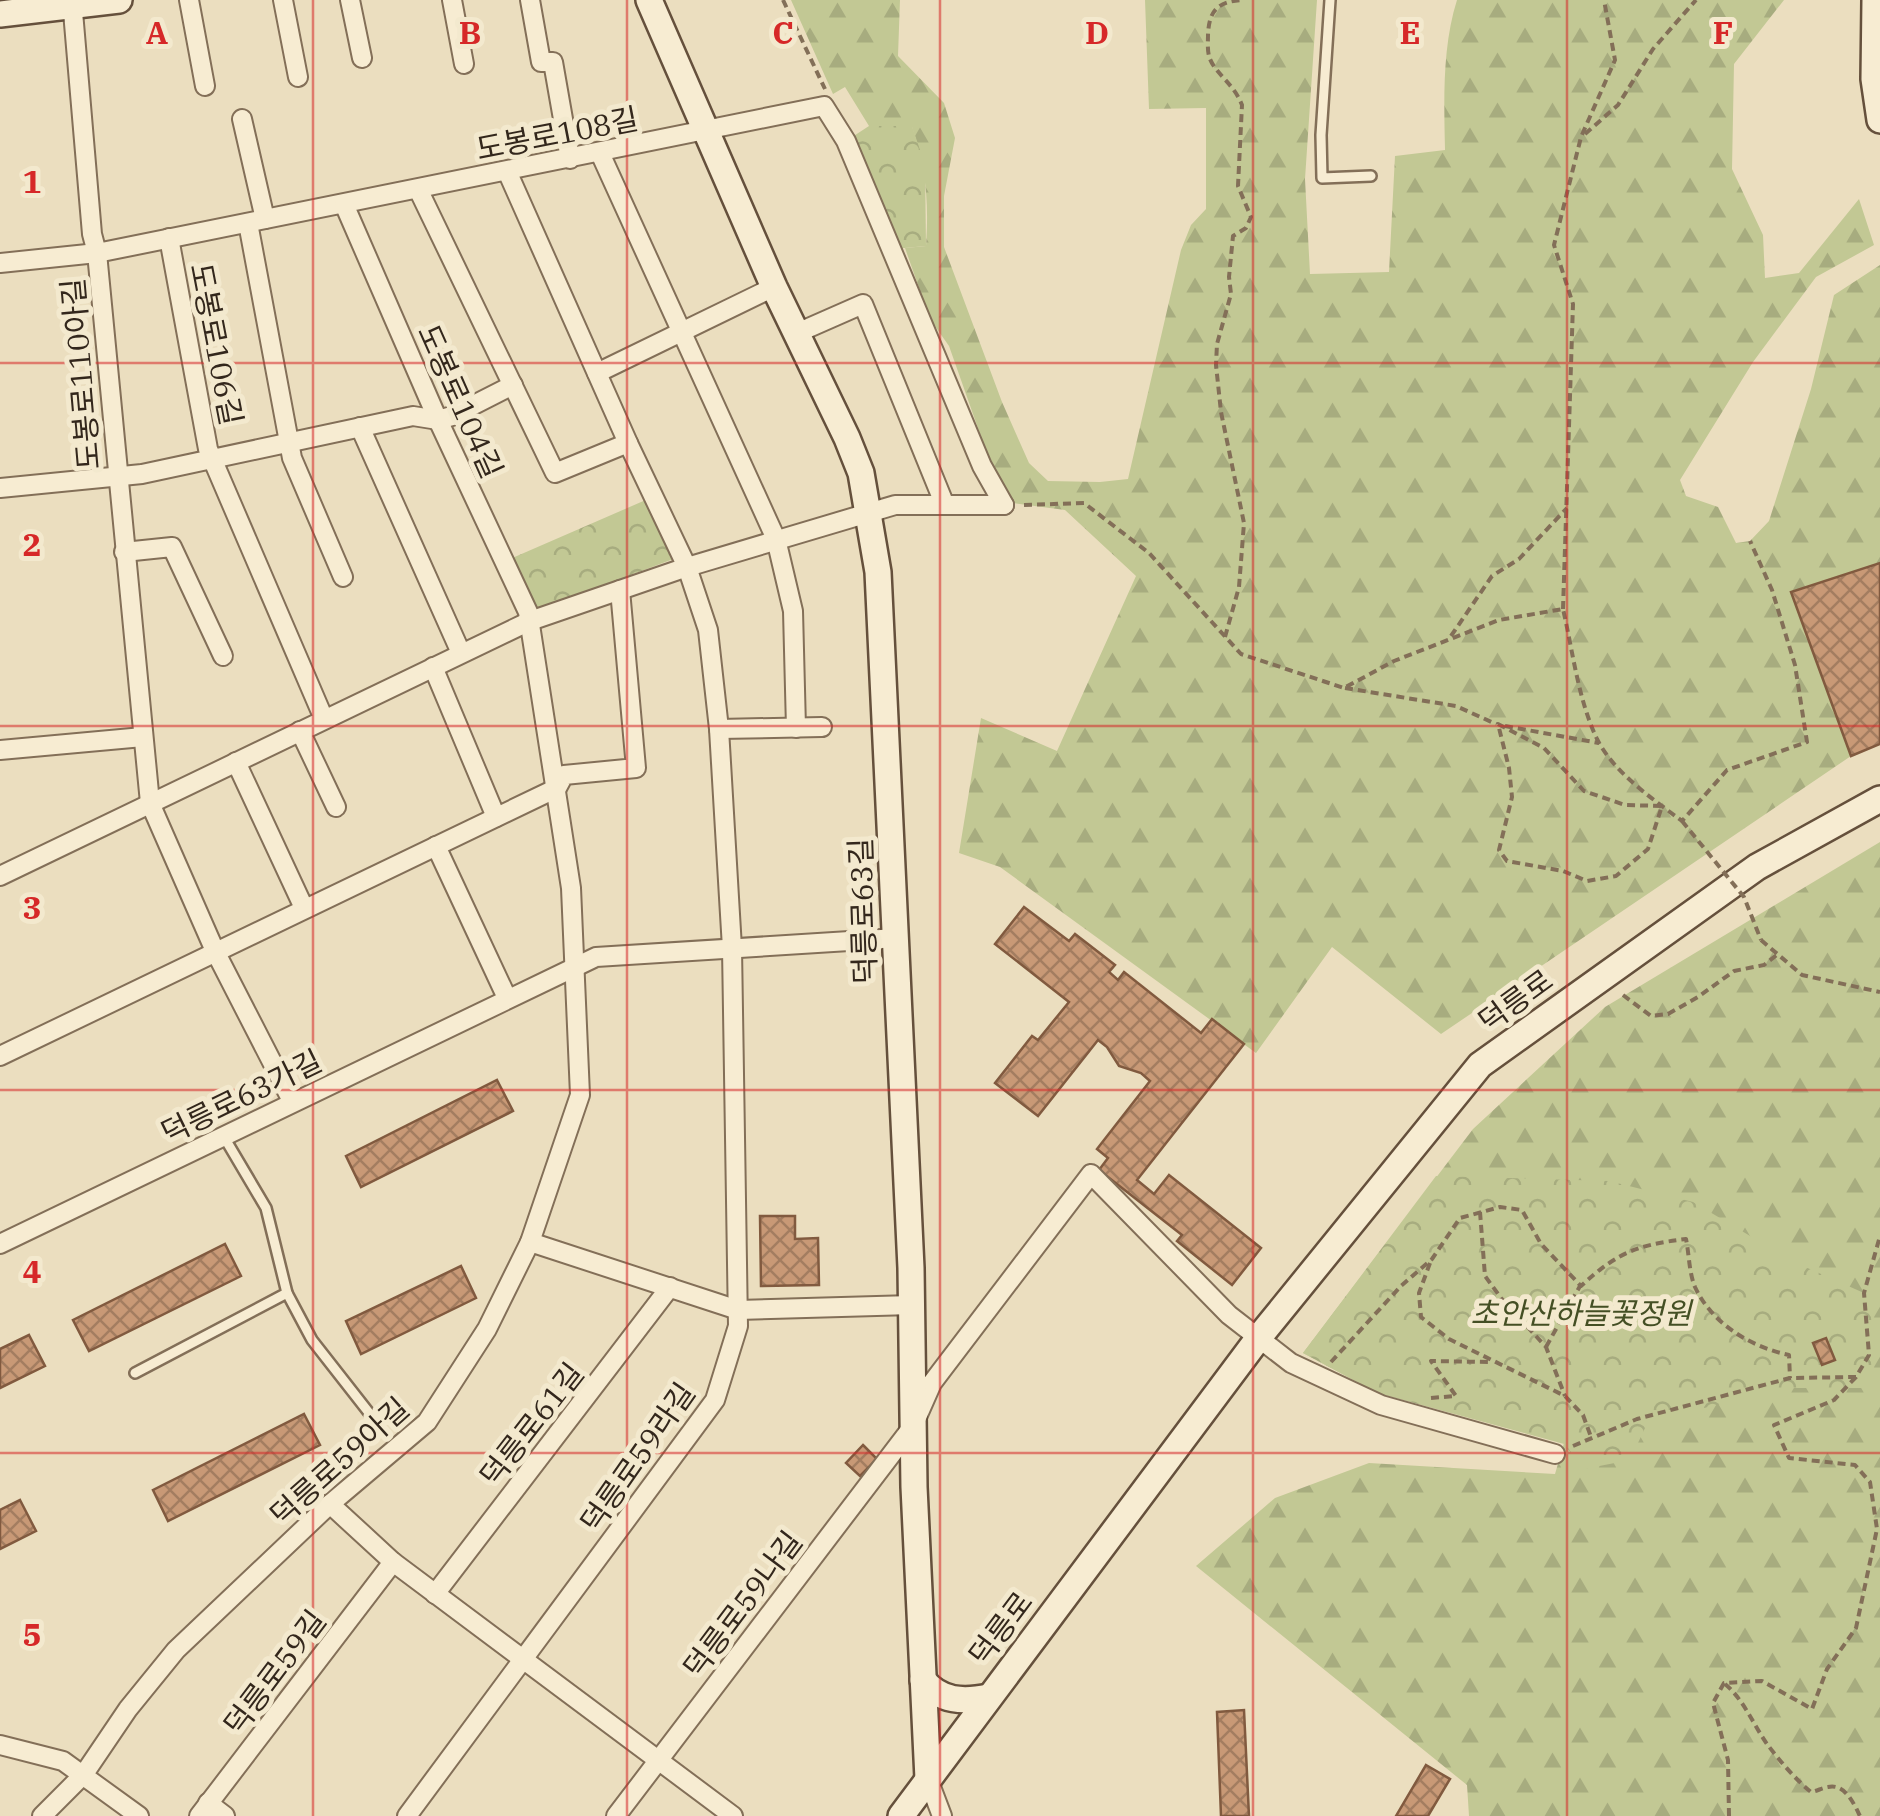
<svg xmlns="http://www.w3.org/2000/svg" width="1880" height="1816" font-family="'IBM Plex Serif','Noto Sans KR',serif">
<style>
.forest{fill:url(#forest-firs)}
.park{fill:url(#park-crowns)}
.building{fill:url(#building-cross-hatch);stroke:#815a3f;stroke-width:2.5}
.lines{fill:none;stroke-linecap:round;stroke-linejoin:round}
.lane-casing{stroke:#836f58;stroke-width:14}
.street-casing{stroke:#836f58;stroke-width:22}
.secondary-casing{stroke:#65503c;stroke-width:30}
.path{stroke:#836f58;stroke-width:4;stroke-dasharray:8 5;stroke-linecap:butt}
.lane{stroke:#f7ecd2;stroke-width:9}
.street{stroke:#f7ecd2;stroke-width:18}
.secondary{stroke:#f7ecd2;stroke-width:25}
.path-bridge{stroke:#836f58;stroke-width:4;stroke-dasharray:8 5;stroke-linecap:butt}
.grid{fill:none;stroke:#d62828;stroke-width:2.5;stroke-opacity:0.55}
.labels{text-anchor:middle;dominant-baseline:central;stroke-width:10;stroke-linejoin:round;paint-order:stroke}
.street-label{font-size:30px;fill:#33271c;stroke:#f3e9ce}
.park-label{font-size:30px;font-style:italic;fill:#444f24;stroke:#f3e9ce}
.grid-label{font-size:32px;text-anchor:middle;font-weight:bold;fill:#d62828;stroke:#f3e9ce;stroke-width:10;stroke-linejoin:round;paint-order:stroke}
</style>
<defs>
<pattern id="forest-firs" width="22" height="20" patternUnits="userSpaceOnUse" patternTransform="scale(2.5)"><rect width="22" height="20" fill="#c2c894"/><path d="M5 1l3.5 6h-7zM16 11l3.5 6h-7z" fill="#a7ac7f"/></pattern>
<pattern id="park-crowns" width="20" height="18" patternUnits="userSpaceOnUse" patternTransform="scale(2.5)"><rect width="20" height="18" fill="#c2c894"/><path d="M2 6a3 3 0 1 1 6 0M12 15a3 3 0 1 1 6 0" fill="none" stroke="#a7ac7f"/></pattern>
<pattern id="building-cross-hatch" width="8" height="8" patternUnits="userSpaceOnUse" patternTransform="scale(2.5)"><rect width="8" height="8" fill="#c89976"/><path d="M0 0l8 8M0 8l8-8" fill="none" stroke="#a37d60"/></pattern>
</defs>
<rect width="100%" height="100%" fill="#ebdebf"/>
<g class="forest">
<path d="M 791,0 L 900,0 L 898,56 L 944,103 L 955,138 L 944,196 L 944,247 L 1002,402 L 1029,463 L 1048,481 L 1100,482 L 1128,479 L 1181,250 L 1191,225 L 1206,209 L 1206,108 L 1149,109 L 1145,0 L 1317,0 L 1305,179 L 1310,274 L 1389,272 L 1395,156 L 1445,150 C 1444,102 1442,47 1457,0 L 1784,0 L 1734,64 L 1732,169 L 1763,235 L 1765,278 L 1799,273 L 1859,199 L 1874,245 L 1816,277 L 1753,362 L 1680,480 L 1686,496 L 1718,507 L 1736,543 L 1750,541 L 1769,521 L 1811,389 L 1834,295 L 1880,265 L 1880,563 L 1791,592 L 1851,756 L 1441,1034 L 1332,947 L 1256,1053 L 1000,867 L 959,853 L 981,718 L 1057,751 L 1136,576 L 1065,510 L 1013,503 L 991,465 L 949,346 L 930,319 L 905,248 L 926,246 C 929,200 926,170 912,127 L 869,126 L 845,87 L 833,94 Z"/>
<path d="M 1880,842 L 1880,1816 L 1469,1816 L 1467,1785 L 1196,1566 L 1275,1498 L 1369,1463 L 1555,1474 L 1564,1443 L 1378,1393 L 1303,1353 L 1473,1129 L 1605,1007 Z"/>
</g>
<g class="park">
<path d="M 869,126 L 912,126 L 925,165 L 926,246 L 894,249 L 846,141 Z"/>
<path d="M 648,499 L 676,558 L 535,611 L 524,580 L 510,559 Z"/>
<path d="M 1436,1176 L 1609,1181 L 1693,1202 L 1794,1262 L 1864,1293 C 1880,1336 1880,1345 1865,1388 L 1788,1388 L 1683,1413 L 1645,1428 L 1630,1460 L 1584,1469 L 1564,1444 L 1378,1393 L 1303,1353 Z"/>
</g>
<g class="building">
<path d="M 1880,563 L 1880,744 L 1851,756 L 1791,592 Z"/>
<path d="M 1024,907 L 1069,941 L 1075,934 L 1115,965 L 1109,972 L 1118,980 L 1124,972 L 1201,1033 L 1212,1019 L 1244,1044 L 1137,1180 L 1154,1194 L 1169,1175 L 1261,1248 L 1232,1285 L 1177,1241 L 1182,1235 L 1099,1170 L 1108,1158 L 1097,1149 L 1150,1081 L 1141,1073 L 1119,1066 L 1107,1047 L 1098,1040 L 1038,1116 L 995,1083 L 1032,1036 L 1038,1040 L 1069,1002 L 995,944 Z"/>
<path d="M 497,1080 L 513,1111 L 361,1187 L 346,1156 Z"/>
<path d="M 760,1216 L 795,1216 L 795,1239 L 818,1238 L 819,1285 L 761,1286 Z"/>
<path d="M 225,1244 L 241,1276 L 89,1351 L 73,1320 Z"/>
<path d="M 461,1266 L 476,1298 L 361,1354 L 346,1321 Z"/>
<path d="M 29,1335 L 45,1366 L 0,1388 L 0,1349 Z"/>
<path d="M 1826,1338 L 1835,1360 L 1822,1365 L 1813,1343 Z"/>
<path d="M 304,1414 L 320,1445 L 168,1521 L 153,1490 Z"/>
<path d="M 863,1445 L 877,1459 L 860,1476 L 846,1463 Z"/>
<path d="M 20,1500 L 36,1531 L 0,1549 L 0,1510 Z"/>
<path d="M 1244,1710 L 1249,1816 L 1221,1816 L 1217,1712 Z"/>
<path d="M 1426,1765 L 1450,1779 L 1428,1816 L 1396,1816 Z"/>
</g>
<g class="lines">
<defs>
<g id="lane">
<path d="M 1330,0 L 1321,135 L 1322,178 L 1371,176"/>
<path d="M 224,1137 L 266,1208 L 287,1293 L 312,1340 L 377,1423"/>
<path d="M 135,1373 L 287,1293"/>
</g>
<g id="street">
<path d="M 72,0 L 92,234 L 97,253 L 150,803 L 215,951 L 292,1101"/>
<path d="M 189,0 L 205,86"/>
<path d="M 283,0 L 298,77"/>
<path d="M 350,0 L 362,58"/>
<path d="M 452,0 L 464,64"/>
<path d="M 530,0 L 541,62 L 553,62 L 570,159"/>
<path d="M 242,119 L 265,219"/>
<path d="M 600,153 L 776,539 L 793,611 L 796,728"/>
<path d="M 418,189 L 555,473 L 628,443"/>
<path d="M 248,223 L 292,458 L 343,577"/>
<path d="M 169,238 L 208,449 L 324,719"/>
<path d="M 0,263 L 97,253 L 824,106 L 846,141 L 982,466 L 1004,505"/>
<path d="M 797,333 L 863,304 L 944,503"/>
<path d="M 597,373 L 774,287"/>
<path d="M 360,427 L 461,653"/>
<path d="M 0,488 L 142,474 L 413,416 L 438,420 L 452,416 L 513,385"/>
<path d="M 124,552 L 172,547 L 223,656"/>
<path d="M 433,667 L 496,817"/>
<path d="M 719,729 L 822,727"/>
<path d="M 300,731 L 336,807"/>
<path d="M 0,750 L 143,737"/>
<path d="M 236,762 L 304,908"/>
<path d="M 436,846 L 507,998"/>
<path d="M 0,876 L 530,621 L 687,567 L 895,505 L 1004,505"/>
<path d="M 0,1056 L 557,788 L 564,775 L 636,768 L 620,590"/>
<path d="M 530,1242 L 738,1310 L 912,1305"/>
<path d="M 0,1244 L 596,957 L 897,938"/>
<path d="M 330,1504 L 393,1562 L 733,1816"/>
<path d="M 435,1594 L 670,1287"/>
<path d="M 0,1745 L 63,1761 L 139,1816"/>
<path d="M 928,1779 L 942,1816"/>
<path d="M 208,1803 L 225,1816"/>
<path d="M 42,1816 L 84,1774 L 128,1709 L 176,1650 L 330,1504 L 427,1422 L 487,1329 L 530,1242 L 580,1095 L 571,888 L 528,612 L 438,420 L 344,204"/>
<path d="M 199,1816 L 393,1562"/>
<path d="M 407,1816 L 715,1400 L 738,1326 L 732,948 L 719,729 L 708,630 L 687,567 L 628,443 L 507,171"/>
<path d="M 616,1816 L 913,1426 L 932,1383 L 1091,1174 L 1229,1315 L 1291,1363 L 1381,1405 L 1555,1454"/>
</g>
<g id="secondary">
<path d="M 649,0 L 774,287 L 847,438 L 861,473 L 878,572 L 911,1268 L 914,1487 L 928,1779"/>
<path d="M 1875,0 L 1874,79 L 1880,120"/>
<path d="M 0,14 L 119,0"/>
<path d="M 923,1680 C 940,1702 964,1702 989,1697"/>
<path d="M 901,1816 L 1260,1336 L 1480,1065 L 1757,867 L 1880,799"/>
</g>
</defs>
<use href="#lane" class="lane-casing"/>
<use href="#street" class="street-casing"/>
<use href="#secondary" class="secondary-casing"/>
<g class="path">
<path d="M 783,0 L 825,89"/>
<path d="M 1585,134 L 1618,105 L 1653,49 L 1696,0"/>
<path d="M 1024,505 L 1084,503 L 1149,553 L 1241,654 L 1344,688 L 1394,661 L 1499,620 L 1563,609 C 1573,652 1578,699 1597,739 C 1614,773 1653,799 1682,821 L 1727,770 L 1807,742 L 1795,665 L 1772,590 L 1750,541"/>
<path d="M 1563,609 L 1573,304 L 1554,245 L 1581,137 L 1615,60 L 1604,0"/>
<path d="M 1451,636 L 1492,576 L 1519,559 L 1567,508"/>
<path d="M 1225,637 L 1239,587 L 1244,523 L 1221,412 L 1216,365 L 1217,344 L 1231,294 L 1229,277 L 1233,236 L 1246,228 L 1251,217 L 1238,186 L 1242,105 C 1234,84 1216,74 1210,59 C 1207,52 1208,42 1208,35 C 1209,11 1217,2 1241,0"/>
<path d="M 1345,688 L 1456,706 L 1496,724"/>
<path d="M 1498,724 L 1544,748 L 1584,791 L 1625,805 L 1662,806 L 1648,849 L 1616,876 L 1587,881 L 1563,871 L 1507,861 L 1499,850 L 1512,797 L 1509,768 Z"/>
<path d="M 1505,726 L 1599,743"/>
<path d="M 1761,940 L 1802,975 L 1880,992"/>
<path d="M 1623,995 L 1651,1016 L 1668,1014 L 1698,997 L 1734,971 L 1764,965 L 1778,954"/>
<path d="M 1480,1212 L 1485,1276 L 1501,1298 L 1546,1347 L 1565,1396"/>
<path d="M 1430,1263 L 1419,1293 L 1421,1317 L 1449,1339 L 1565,1396 L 1583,1415 L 1591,1437"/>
<path d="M 1546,1347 L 1580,1286"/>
<path d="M 1331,1362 L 1401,1286 L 1432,1259 L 1460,1218 L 1500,1207 L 1522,1210 L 1541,1244 L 1581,1286 C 1618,1252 1637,1245 1686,1239 C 1689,1253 1689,1273 1695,1287 C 1712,1324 1751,1347 1789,1355 L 1790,1378"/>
<path d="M 1431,1398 L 1456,1396 L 1431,1361 L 1488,1362"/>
<path d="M 1573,1446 L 1637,1419 L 1790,1378 L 1856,1377 L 1869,1355 L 1864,1293 L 1880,1236"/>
<path d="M 1725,1684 C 1744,1700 1753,1724 1767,1744 C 1779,1760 1796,1780 1811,1792 C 1817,1791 1822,1788 1828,1787 C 1845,1783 1854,1804 1860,1816"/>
<path d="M 1729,1816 L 1728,1760 L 1713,1703 L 1724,1683 L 1762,1681 L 1812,1709 L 1827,1669 L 1856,1628 L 1877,1529 L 1870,1482 L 1855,1465 L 1789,1458 L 1774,1425 L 1834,1400 L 1856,1377"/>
</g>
<use href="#lane" class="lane"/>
<use href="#street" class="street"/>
<use href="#secondary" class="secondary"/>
<path class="path-bridge" d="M 1682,821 L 1744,897 L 1761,940"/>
</g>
<path class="grid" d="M 313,0 L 313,1816M 627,0 L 627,1816M 940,0 L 940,1816M 1253,0 L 1253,1816M 1567,0 L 1567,1816M 0,363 L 1880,363M 0,726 L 1880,726M 0,1090 L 1880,1090M 0,1453 L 1880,1453"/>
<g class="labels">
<g class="street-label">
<text transform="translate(557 133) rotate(-11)">도봉로108길</text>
<text transform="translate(217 344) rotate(79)">도봉로106길</text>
<text transform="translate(80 374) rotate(-95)">도봉로110아길</text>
<text transform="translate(461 401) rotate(66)">도봉로104길</text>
<text transform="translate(862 911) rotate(-92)">덕릉로63길</text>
<text transform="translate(1515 1000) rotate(-36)">덕릉로</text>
<text transform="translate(241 1096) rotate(-26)">덕릉로63가길</text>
<text transform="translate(531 1424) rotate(-52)">덕릉로61길</text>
<text transform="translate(637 1457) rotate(-55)">덕릉로59라길</text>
<text transform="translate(339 1461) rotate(-42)">덕릉로59아길</text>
<text transform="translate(742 1604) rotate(-53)">덕릉로59나길</text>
<text transform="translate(1000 1628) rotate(-53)">덕릉로</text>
<text transform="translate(274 1672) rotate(-53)">덕릉로59길</text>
</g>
<g class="park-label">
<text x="1581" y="1312">초안산하늘꽃정원</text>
</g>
</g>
<g class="grid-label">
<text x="157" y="44">A</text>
<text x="470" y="44">B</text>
<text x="783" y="44">C</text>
<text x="1097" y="44">D</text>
<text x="1410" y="44">E</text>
<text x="1723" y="44">F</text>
<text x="32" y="193">1</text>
<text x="32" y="556">2</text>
<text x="32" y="919">3</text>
<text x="32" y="1283">4</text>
<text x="32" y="1646">5</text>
</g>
</svg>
